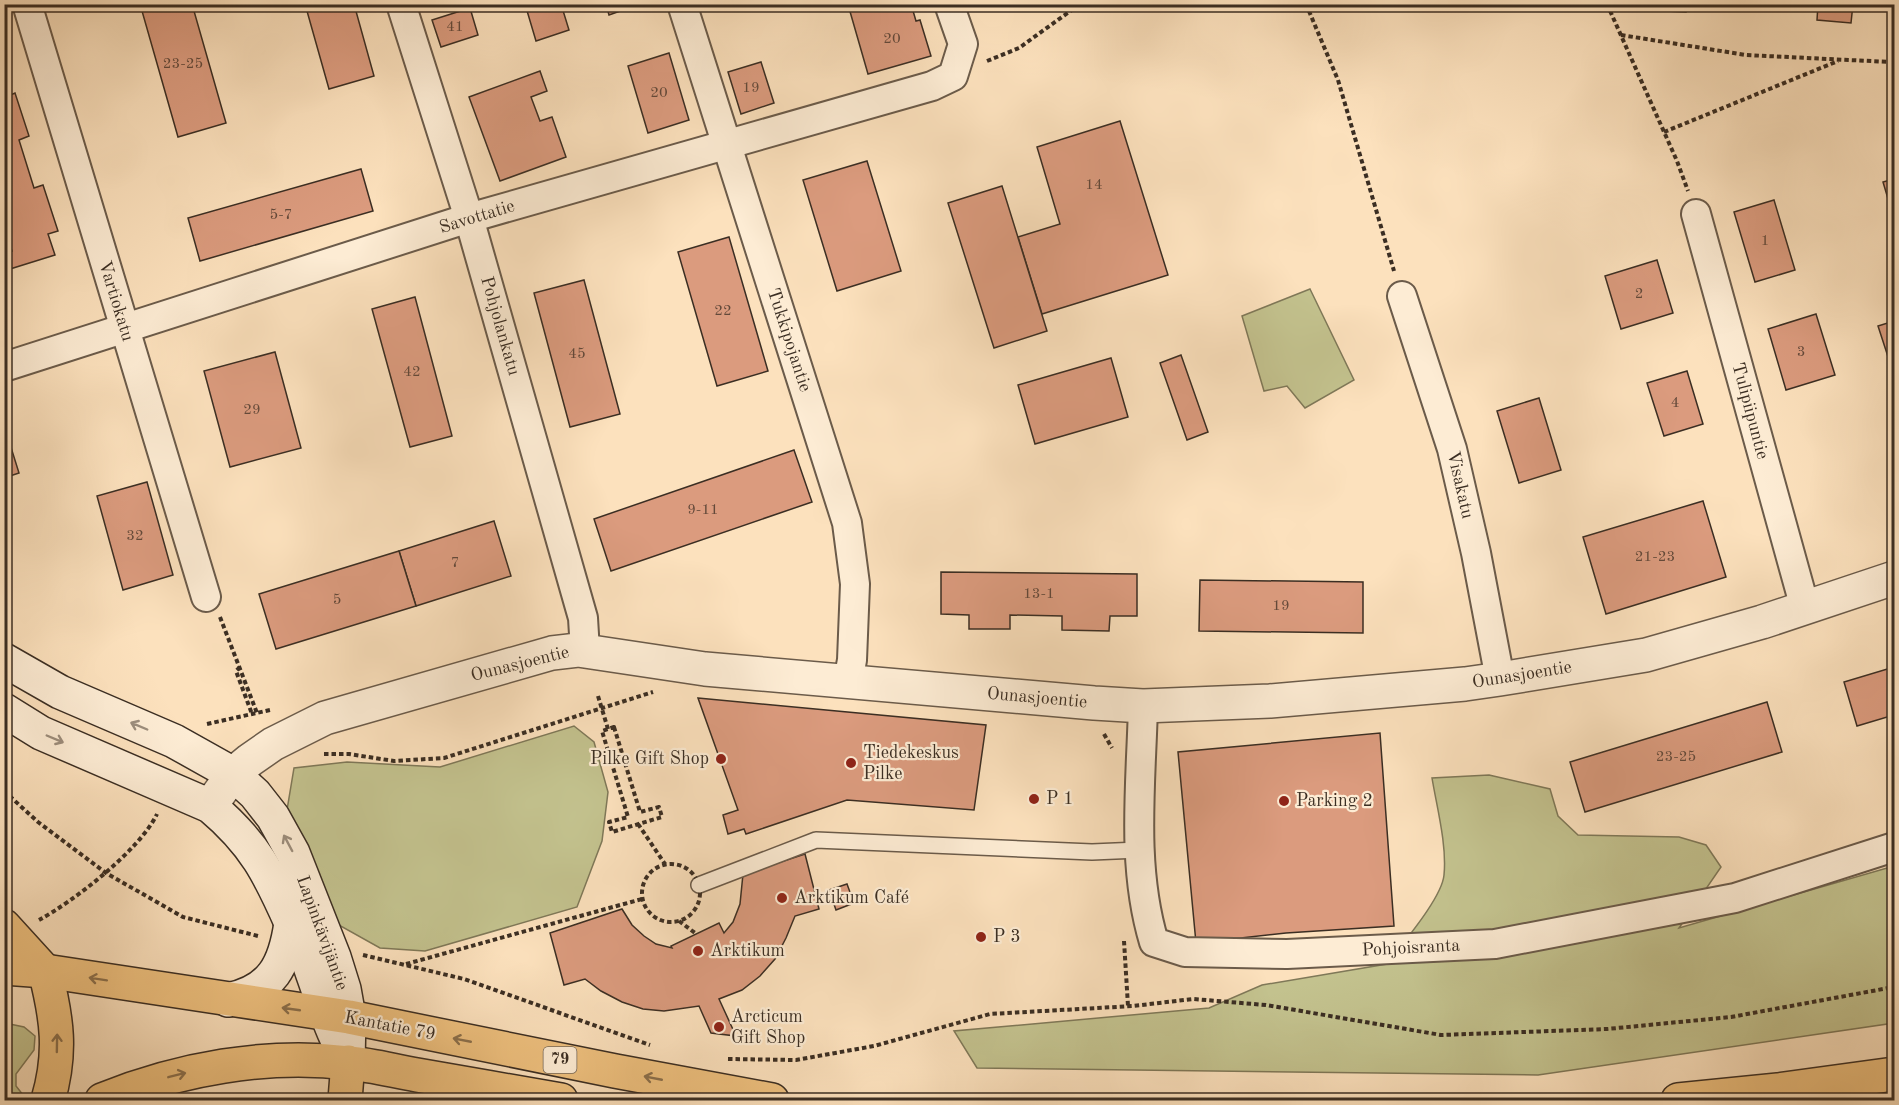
<svg xmlns="http://www.w3.org/2000/svg" width="1899" height="1105" font-family="'Old Standard TT',serif">
<style>
.green{fill:#c3c28e;stroke:#7f7858;stroke-width:1.5}
.building{fill:#db9b7e;stroke:#3b2e23;stroke-width:1.5}
.lines{fill:none;stroke-linecap:round;stroke-linejoin:round}
.service-casing{stroke:#6b5b4a;stroke-width:18}
.minor-casing{stroke:#6b5b4a;stroke-width:32}
.tertiary-casing{stroke:#6b5b4a;stroke-width:36}
.secondary-casing{stroke:#3b2e23;stroke-width:36}
.primary-casing{stroke:#3b2e23;stroke-width:36}
.trunk-casing{stroke:#3b2e23;stroke-width:36}
.path{stroke:#3b2e23;stroke-width:4;stroke-dasharray:4.5 3;stroke-linecap:butt}
.service{stroke:#fdecd4;stroke-width:15}
.minor{stroke:#fdecd4;stroke-width:28}
.tertiary{stroke:#fdecd4;stroke-width:33}
.secondary{stroke:#fdecd4;stroke-width:33}
.primary{stroke:#eec07e;stroke-width:33}
.trunk{stroke:#eec07e;stroke-width:33}
.oneway{stroke:#9c8d7c}
.oneway2{stroke:#8c704c}
.poi-dot{fill:#8f2418;stroke:#fdecd4;stroke-width:2}
.labels{text-anchor:middle;dominant-baseline:central;stroke-width:4.5;stroke-linejoin:round;paint-order:stroke}
.number-label{font-size:15px;fill:#63493a}
.shield{fill:#fdecd4;stroke:#756758;stroke-width:1.5}
.shield-label{font-size:16px;font-weight:bold;fill:#3b2e23}
.street-label{font-size:18px;fill:#3b2e23;stroke:#fdecd4}
.poi-label{font-size:18px;fill:#3b2e23;stroke:#fdecd4;text-anchor:start}
</style>
<rect width="100%" height="100%" fill="#fce1bd"/>
<filter id="stains"><feTurbulence type="fractalNoise" baseFrequency=".00333" numOctaves="4"/><feColorMatrix values="0 0 0 0 .2 0 0 0 0 .09 0 0 0 0 .02 0 0 0 .5 -.17"/></filter>
<radialGradient id="worn" r=".72"><stop offset=".6" stop-color="#630" stop-opacity="0"/><stop offset="1" stop-color="#630" stop-opacity=".3"/></radialGradient>
<g class="green">
<path d="M 1310,289 L 1354,380 L 1305,408 L 1287,386 L 1264,391 L 1242,316 Z"/>
<path d="M 574,726 L 594,742 L 608,792 L 602,841 L 577,907 L 425,951 L 380,948 L 337,924 L 287,810 L 294,768 L 347,762 L 440,767 Z"/>
<path d="M 1489,775 L 1550,789 L 1558,816 L 1578,835 L 1679,837 L 1706,845 L 1721,867 L 1679,928 L 1894,866 L 1894,1023 L 1538,1075 L 977,1068 L 954,1031 L 1209,1008 L 1262,985 L 1387,964 C 1402,944 1442,898 1444,875 C 1447,845 1437,808 1432,778 Z"/>
<path d="M 5,1023 L 24,1027 L 35,1036 L 34,1050 L 16,1074 L 16,1086 L 27,1100 L 5,1100 Z"/>
</g>
<g class="building">
<path d="M 140,4 L 192,4 L 226,123 L 178,137 Z"/>
<path d="M 305,4 L 354,4 L 374,76 L 329,89 Z"/>
<path d="M 525,4 L 561,4 L 569,30 L 536,41 Z"/>
<path d="M 606,4 L 640,4 L 609,15 Z"/>
<path d="M 855,4 L 911,4 L 916,21 L 920,20 L 931,56 L 868,74 L 849,8 L 855,7 Z"/>
<path d="M 1643,4 L 1686,4 L 1686,12 L 1642,10 Z"/>
<path d="M 1818,4 L 1853,4 L 1851,23 L 1817,20 Z"/>
<path d="M 470,8 L 478,35 L 441,47 L 432,20 Z"/>
<path d="M 669,53 L 689,120 L 648,133 L 628,66 Z"/>
<path d="M 761,62 L 774,103 L 741,114 L 728,72 Z"/>
<path d="M 540,71 L 547,91 L 531,97 L 540,121 L 552,117 L 566,157 L 500,181 L 469,97 Z"/>
<path d="M 4,93 L 6,97 L 15,93 L 29,136 L 19,140 L 34,188 L 43,185 L 58,231 L 48,234 L 55,255 L 10,269 L 5,254 L 12,251 L 7,236 L 4,237 Z"/>
<path d="M 1120,121 L 1168,275 L 1042,314 L 1018,237 L 1060,224 L 1037,147 Z"/>
<path d="M 867,161 L 901,271 L 837,291 L 803,180 Z"/>
<path d="M 361,169 L 373,211 L 200,261 L 188,218 Z"/>
<path d="M 1894,179 L 1894,219 L 1883,182 Z"/>
<path d="M 1002,186 L 1047,331 L 994,348 L 948,203 Z"/>
<path d="M 1774,200 L 1795,270 L 1755,282 L 1734,212 Z"/>
<path d="M 729,237 L 768,371 L 717,386 L 678,252 Z"/>
<path d="M 1657,260 L 1673,313 L 1621,329 L 1605,276 Z"/>
<path d="M 584,280 L 620,414 L 570,427 L 534,293 Z"/>
<path d="M 415,297 L 452,436 L 410,447 L 372,309 Z"/>
<path d="M 1816,314 L 1835,375 L 1786,390 L 1768,329 Z"/>
<path d="M 1894,321 L 1894,371 L 1893,372 L 1878,326 Z"/>
<path d="M 275,352 L 301,448 L 230,467 L 204,371 Z"/>
<path d="M 1181,355 L 1208,432 L 1187,440 L 1160,363 Z"/>
<path d="M 1111,358 L 1128,417 L 1035,444 L 1018,385 Z"/>
<path d="M 1687,371 L 1703,424 L 1664,436 L 1647,383 Z"/>
<path d="M 1539,398 L 1561,470 L 1519,483 L 1497,411 Z"/>
<path d="M 4,425 L 19,473 L 4,478 Z"/>
<path d="M 794,450 L 812,502 L 611,571 L 594,519 Z"/>
<path d="M 147,482 L 173,575 L 123,590 L 97,496 Z"/>
<path d="M 1703,501 L 1726,577 L 1606,614 L 1583,537 Z"/>
<path d="M 494,521 L 511,576 L 416,606 L 399,551 Z"/>
<path d="M 399,551 L 416,606 L 276,649 L 259,594 Z"/>
<path d="M 941,572 L 1137,574 L 1137,616 L 1110,616 L 1109,631 L 1062,630 L 1062,616 L 1010,615 L 1010,629 L 969,629 L 969,615 L 941,614 Z"/>
<path d="M 1200,580 L 1363,582 L 1363,633 L 1199,631 Z"/>
<path d="M 1894,667 L 1894,715 L 1857,726 L 1844,682 Z"/>
<path d="M 698,698 L 986,725 L 974,810 L 847,800 L 746,834 L 744,829 L 728,834 L 723,815 L 738,810 Z"/>
<path d="M 1767,702 L 1782,752 L 1585,812 L 1570,762 Z"/>
<path d="M 1380,733 L 1394,926 L 1286,933 L 1196,943 L 1178,752 Z"/>
<path d="M 805,854 L 819,909 L 795,916 L 786,938 L 775,959 L 760,976 L 742,990 L 719,999 L 736,1036 L 711,1033 L 699,1006 L 664,1011 L 643,1009 L 622,1002 L 601,991 L 585,979 L 564,985 L 550,933 L 622,909 L 632,925 L 644,936 L 656,944 L 672,948 L 671,946 L 719,923 L 724,933 L 733,922 L 740,904 L 743,874 Z"/>
<path d="M 847,884 L 854,903 L 836,910 L 829,890 Z"/>
</g>
<g class="lines">
<defs>
<path id="service" d="M 699,885 L 816,840 L 1092,852 L 1139,850"/>
<g id="minor">
<path d="M 27,4 L 206,597"/>
<path d="M 401,4 L 469,218 L 583,618 L 585,651"/>
<path d="M 682,4 L 847,523 L 855,584 L 852,660 L 848,682"/>
<path d="M 1696,214 L 1805,608"/>
<path d="M 1402,296 L 1452,449 L 1476,553 L 1500,679"/>
<path d="M 4,367 L 469,218 L 932,86 L 953,76 L 963,44 L 949,4"/>
<path d="M 1143,706 C 1141,784 1131,866 1154,942 L 1185,952 L 1287,954 L 1495,944 L 1735,898 L 1894,847"/>
</g>
<path id="tertiary" d="M 210,806 L 233,774 L 250,760 L 273,744 L 325,718 L 552,653 L 578,650 L 705,669 L 1094,703 L 1143,706 L 1270,701 L 1465,684 L 1500,679 L 1646,655 L 1762,622 L 1894,578"/>
<g id="secondary">
<path d="M 4,660 L 60,692 L 174,741 L 233,774 L 255,794 L 273,817 L 293,853 L 334,957 L 344,989 L 349,1017 L 348,1062"/>
<path d="M 4,710 L 41,733 L 210,806 C 255,844 269,873 292,925 C 299,941 307,956 312,972 C 320,994 326,1015 336,1037"/>
<path d="M 228,1000 C 272,991 285,965 291,923"/>
</g>
<g id="primary">
<path d="M 4,968 L 45,971 L 349,1017 L 615,1071 L 772,1100"/>
<path d="M 45,971 C 57,1018 62,1053 48,1100"/>
<path d="M 102,1100 C 179,1069 266,1053 349,1063 C 372,1065 394,1071 417,1075 C 465,1083 513,1092 561,1100"/>
<path d="M 1678,1100 L 1778,1090 L 1894,1074"/>
</g>
<g id="trunk">
<path d="M 4,926 L 45,971"/>
<path d="M 345,1100 L 348,1062"/>
</g>
</defs>
<use href="#service" class="service-casing"/>
<use href="#minor" class="minor-casing"/>
<use href="#tertiary" class="tertiary-casing"/>
<use href="#secondary" class="secondary-casing"/>
<use href="#primary" class="primary-casing"/>
<use href="#trunk" class="trunk-casing"/>
<g class="path">
<path d="M 1306,4 L 1338,80 L 1394,271"/>
<path d="M 1607,4 L 1677,161 L 1688,191"/>
<path d="M 1621,35 L 1746,55 L 1890,62 L 1894,64"/>
<path d="M 987,61 L 1019,48 L 1080,4"/>
<path d="M 1664,132 L 1838,61"/>
<path d="M 220,617 L 257,713"/>
<path d="M 240,667 L 236,671 L 252,714"/>
<path d="M 598,696 L 608,729"/>
<path d="M 207,724 L 270,710"/>
<path d="M 614,727 L 640,812 L 659,807 L 662,817 L 612,832 L 609,822 L 628,817 L 602,731 Z"/>
<path d="M 1104,734 L 1112,748"/>
<path d="M 324,754 L 349,754 L 394,761 L 444,758 L 653,692"/>
<path d="M 4,791 L 38,822 L 106,873 L 183,917 L 258,936"/>
<path d="M 638,824 L 665,864"/>
<circle cx="671" cy="893" r="29"/>
<path d="M 39,920 C 74,901 140,850 157,814"/>
<path d="M 679,921 L 695,933"/>
<path d="M 1124,941 L 1128,1006"/>
<path d="M 363,955 L 464,979 L 650,1045"/>
<path d="M 406,964 L 642,899"/>
<path d="M 728,1059 L 796,1060 L 874,1046 L 990,1014 L 1133,1006 L 1193,999 L 1266,1005 L 1441,1035 L 1607,1029 L 1731,1017 L 1894,987"/>
</g>
<use href="#service" class="service"/>
<use href="#minor" class="minor"/>
<use href="#tertiary" class="tertiary"/>
<use href="#secondary" class="secondary"/>
<use href="#primary" class="primary"/>
<use href="#trunk" class="trunk"/>
</g>
<defs><path id="oneway-shaft" d="M-6 0H5M1.5-3L5.5 0L1.5 3" fill="none" stroke-width="1.6" stroke-linecap="round" stroke-linejoin="round" transform="scale(1.5)"/></defs>
<g class="oneway">
<use href="#oneway-shaft" transform="translate(139 726) rotate(-157)"/>
<use href="#oneway-shaft" transform="translate(55 739) rotate(23)"/>
<use href="#oneway-shaft" transform="translate(288 843) rotate(-118)"/>
</g>
<g class="oneway2">
<use href="#oneway-shaft" transform="translate(98 979) rotate(-171)"/>
<use href="#oneway-shaft" transform="translate(291 1009) rotate(-172)"/>
<use href="#oneway-shaft" transform="translate(462 1040) rotate(-169)"/>
<use href="#oneway-shaft" transform="translate(57 1043) rotate(-89)"/>
<use href="#oneway-shaft" transform="translate(177 1075) rotate(-14)"/>
<use href="#oneway-shaft" transform="translate(653 1078) rotate(-169)"/>
</g>
<g class="poi-dot">
<circle cx="721" cy="759" r="6"/>
<circle cx="851" cy="763" r="6"/>
<circle cx="1034" cy="799" r="6"/>
<circle cx="1284" cy="801" r="6"/>
<circle cx="782" cy="898" r="6"/>
<circle cx="981" cy="937" r="6"/>
<circle cx="698" cy="951" r="6"/>
<circle cx="719" cy="1027" r="6"/>
</g>
<g class="labels">
<g class="number-label">
<text x="455" y="27">41</text>
<text x="892" y="39">20</text>
<text x="183" y="64">23-25</text>
<text x="751" y="88">19</text>
<text x="659" y="93">20</text>
<text x="1094" y="185">14</text>
<text x="281" y="215">5-7</text>
<text x="1765" y="241">1</text>
<text x="1639" y="294">2</text>
<text x="723" y="311">22</text>
<text x="1801" y="352">3</text>
<text x="577" y="354">45</text>
<text x="412" y="372">42</text>
<text x="1675" y="403">4</text>
<text x="252" y="410">29</text>
<text x="703" y="510">9-11</text>
<text x="135" y="536">32</text>
<text x="1655" y="557">21-23</text>
<text x="455" y="563">7</text>
<text x="1039" y="594">13-1</text>
<text x="337" y="600">5</text>
<text x="1281" y="606">19</text>
<text x="1676" y="757">23-25</text>
</g>
<rect class="shield" x="543.5" y="1047" width="33" height="26" rx="4.5"/>
<g class="shield-label">
<text x="560" y="1060">79</text>
</g>
<g class="street-label">
<text transform="translate(477 217) rotate(-17)">Savottatie</text>
<text transform="translate(116 301) rotate(73)">Vartiokatu</text>
<text transform="translate(500 326) rotate(74)">Pohjolankatu</text>
<text transform="translate(789 340) rotate(72)">Tukkipojantie</text>
<text transform="translate(1750 411) rotate(75)">Tulipiipuntie</text>
<text transform="translate(1460 485) rotate(77)">Visakatu</text>
<text transform="translate(520 664) rotate(-14)">Ounasjoentie</text>
<text transform="translate(1522 675) rotate(-9)">Ounasjoentie</text>
<text transform="translate(1037 698) rotate(5)">Ounasjoentie</text>
<text transform="translate(322 933) rotate(70)">Lapinkävijäntie</text>
<text transform="translate(1411 948) rotate(-3)">Pohjoisranta</text>
<text transform="translate(390 1026) rotate(11)">Kantatie 79</text>
</g>
<g class="poi-label">
<text x="863" y="753">Tiedekeskus<tspan x="863" dy="21">Pilke</tspan></text>
<text x="709" y="759" text-anchor="end">Pilke Gift Shop</text>
<text x="1046" y="799">P 1</text>
<text x="1296" y="801">Parking 2</text>
<text x="794" y="898">Arktikum Café</text>
<text x="993" y="937">P 3</text>
<text x="710" y="951">Arktikum</text>
<text x="731" y="1017">Arcticum<tspan x="731" dy="21">Gift Shop</tspan></text>
</g>
</g>
<rect width="1899" height="1105" fill="none" stroke="#fce1bd" stroke-width="24"/>
<rect x="6" y="6" width="1887" height="1093" fill="none" stroke="#3b2e23" stroke-width="3"/>
<rect x="12" y="12" width="1875" height="1081" fill="none" stroke="#3b2e23" stroke-width="1.5"/>
<rect width="100%" height="100%" filter="url(#stains)"/>
<rect width="100%" height="100%" fill="url(#worn)"/>
</svg>
